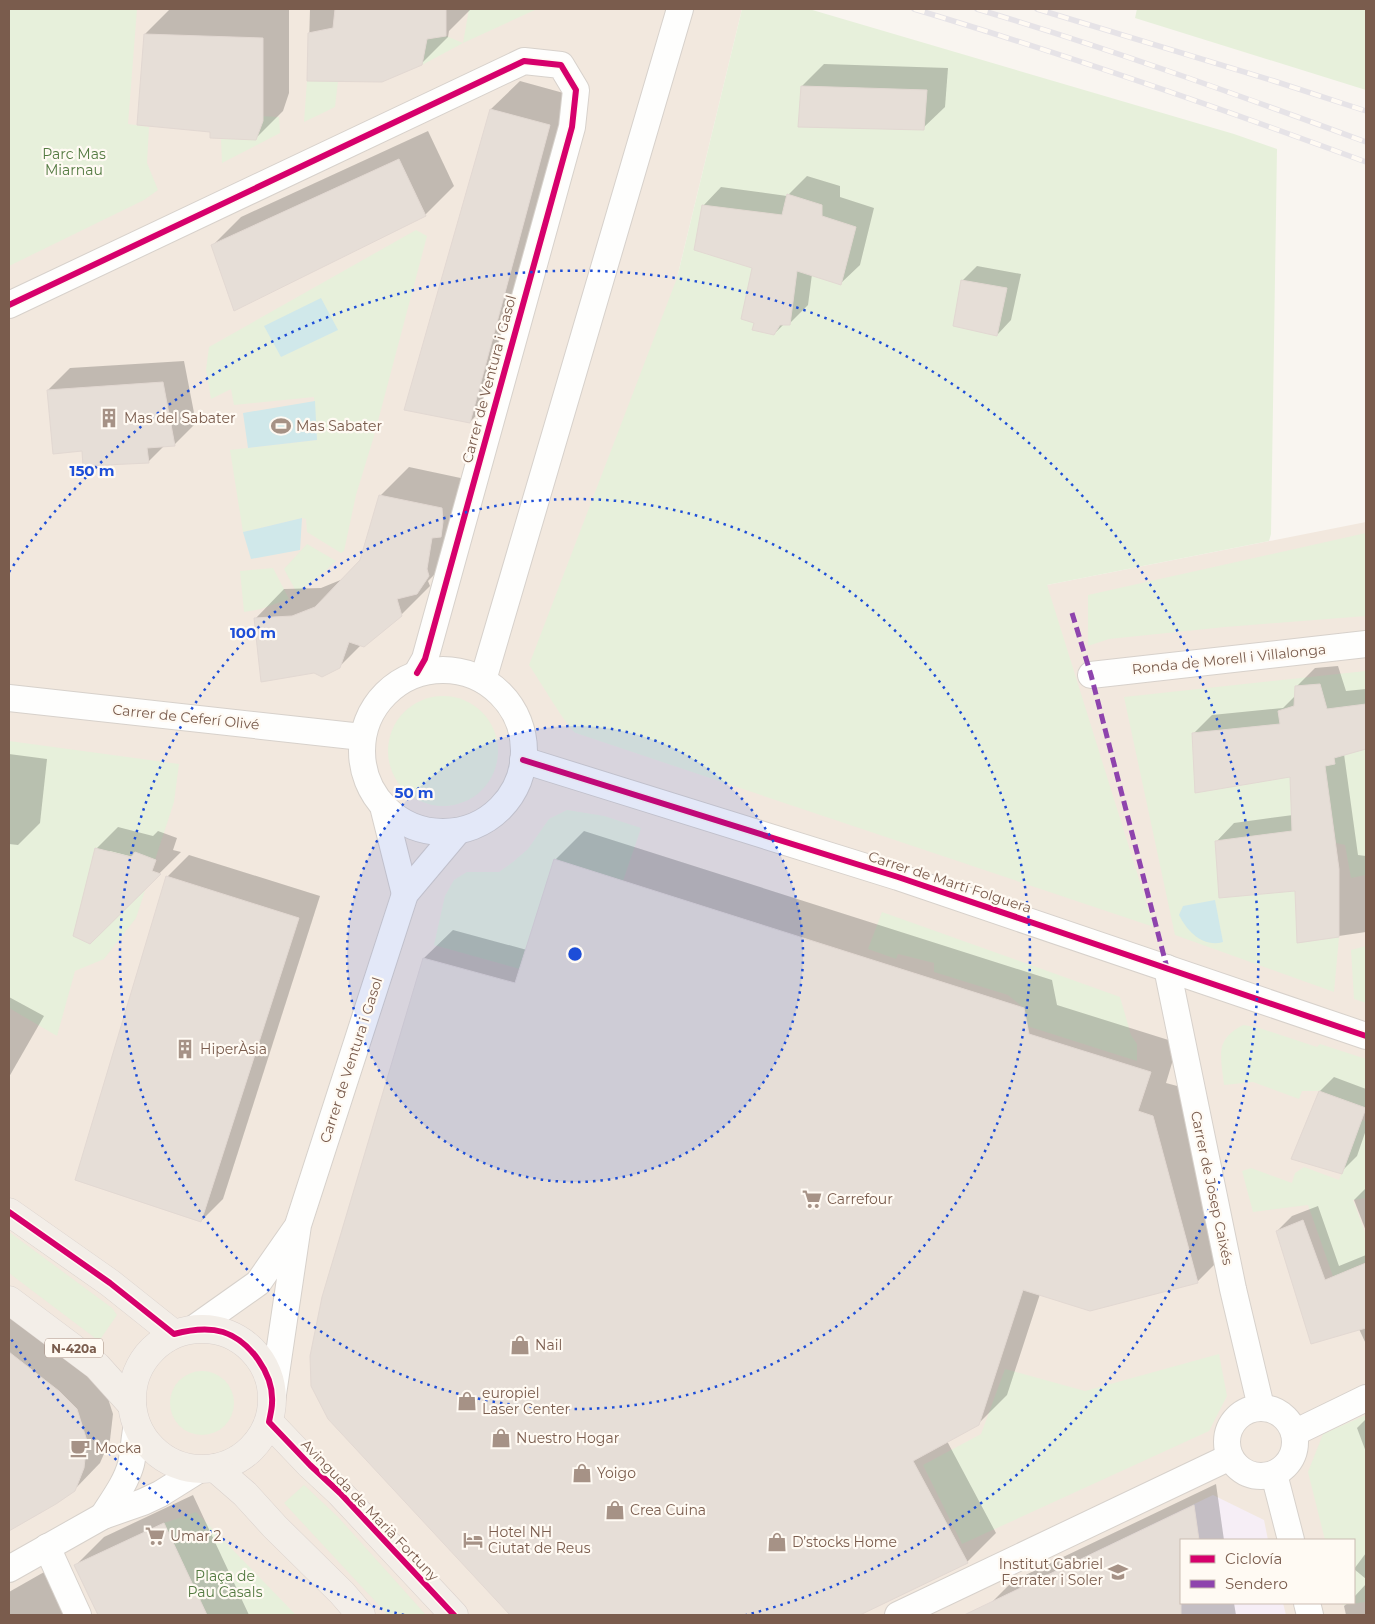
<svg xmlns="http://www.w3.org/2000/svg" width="1375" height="1624" font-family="Montserrat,sans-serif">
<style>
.residential{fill:#f2e8de;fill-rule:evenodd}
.education{fill:#f6eef6}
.green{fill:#e7f0db}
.water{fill:#d0e8ea}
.shadow{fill:#0003;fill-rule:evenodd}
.building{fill:#e6ded7;stroke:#e2d8d2}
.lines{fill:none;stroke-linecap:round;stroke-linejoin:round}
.minor-casing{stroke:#d7d1cb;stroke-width:28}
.primary-casing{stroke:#dad1cc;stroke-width:29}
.minor{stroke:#fefefd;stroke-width:26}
.primary{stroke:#f3eee8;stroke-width:28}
.rail-casing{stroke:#e6e3e7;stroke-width:5.5}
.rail{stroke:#fffaf3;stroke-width:4;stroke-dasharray:11;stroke-linecap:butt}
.quiet{stroke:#8e44ad;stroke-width:5;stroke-dasharray:10 5;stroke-linecap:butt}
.cycleway-casing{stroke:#fffaf3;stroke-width:9}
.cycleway{stroke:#d6006c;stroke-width:6}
.ring{fill:none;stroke:#1d4ed8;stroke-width:2.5;stroke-dasharray:2.5 5}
.labels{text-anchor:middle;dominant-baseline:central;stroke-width:4.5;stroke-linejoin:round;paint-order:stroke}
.shield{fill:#fffaf3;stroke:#a28b7f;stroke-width:1}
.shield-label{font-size:12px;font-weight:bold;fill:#7a5c4d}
.park-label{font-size:14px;fill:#537a41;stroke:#fffaf3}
.street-label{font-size:14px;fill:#7a5c4d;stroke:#fffaf3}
.poi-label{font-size:14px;fill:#7a5c4d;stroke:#fffaf3;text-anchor:start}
.centre{fill:#1d4ed8;stroke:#fffaf3;stroke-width:2.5}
.ring-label{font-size:15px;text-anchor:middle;font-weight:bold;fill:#1d4ed8;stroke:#fffaf3;stroke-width:4.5;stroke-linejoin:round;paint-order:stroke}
</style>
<rect width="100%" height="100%" fill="#f9f5f0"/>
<path class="residential" d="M 9,9 L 742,9 L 677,278 L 1047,585 L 1366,522 L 1366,1615 L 9,1615 ZM 1181,1540 L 1354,1540 L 1354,1603 L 1181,1603 Z"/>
<path class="education" d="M 1213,1495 L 1264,1520 L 1268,1540 L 1181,1540 L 1181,1603 L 1283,1603 L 1286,1615 L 964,1615 Z"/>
<g class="green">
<path d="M 9,9 L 137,9 L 128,124 L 149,127 L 147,163 L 158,190 L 144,200 L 9,266 Z"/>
<path d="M 469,9 L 537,9 L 463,43 L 422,65 L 427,39 L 446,36 L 463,43 Z"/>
<path d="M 742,9 L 809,9 L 1234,134 L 1277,149 L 1271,534 L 1269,541 L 1047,585 L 1154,927 L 576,733 C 568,729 537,676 529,665 L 677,278 Z"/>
<path d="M 1137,9 L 1366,9 L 1366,90 L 1135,18 Z"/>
<path d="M 307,81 L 338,81 L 335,107 L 304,122 Z"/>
<path d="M 261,116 L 279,117 L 280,133 L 222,163 L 221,139 L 256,139 L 260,128 Z"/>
<path d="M 416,230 L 427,236 L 374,436 L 356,495 L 344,551 L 341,553 L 307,532 L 306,519 L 302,518 L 243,532 L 230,450 L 317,440 L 314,397 L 234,405 L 231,389 L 211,399 L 206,370 L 209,347 Z"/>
<path d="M 1366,533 L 1366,616 L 1225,627 L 1109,639 L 1088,646 L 1088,595 Z"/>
<path d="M 307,544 L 336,561 L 324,572 L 297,593 L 284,569 Z"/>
<path d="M 273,568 L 289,599 L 261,609 L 244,612 L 240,571 Z"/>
<path d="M 1366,671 L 1366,875 L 1351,878 L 1345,845 L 1336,843 L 1330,802 L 1291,801 L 1297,943 L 1339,937 L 1334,992 L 1175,935 L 1124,697 Z"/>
<circle cx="443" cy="751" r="55"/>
<path d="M 9,741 L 179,764 L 174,802 L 136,918 L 104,959 L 75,971 L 57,1036 L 9,1008 Z"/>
<path d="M 567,810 L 604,816 L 641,828 L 623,881 L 520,969 L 434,945 L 445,896 L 454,880 L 467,872 L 499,872 L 513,862 L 528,849 L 549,819 Z"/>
<path d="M 882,912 L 1120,997 L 1131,1035 L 1137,1044 L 1137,1061 L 1027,1026 L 1024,1008 L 1008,995 L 934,972 L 934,963 L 898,954 L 896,959 L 868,949 Z"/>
<path d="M 1366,946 L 1366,1003 L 1354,999 L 1351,950 Z"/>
<path d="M 1243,1025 L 1256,1027 L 1317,1047 L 1320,1044 L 1366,1059 L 1366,1108 L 1319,1091 L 1302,1091 L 1299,1099 L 1253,1082 L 1224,1085 C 1221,1056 1214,1040 1243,1025 Z"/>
<path d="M 1361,1120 L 1366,1121 L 1366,1198 L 1353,1200 L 1366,1235 L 1366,1262 L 1344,1272 L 1335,1282 L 1308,1205 L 1253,1212 L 1242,1171 L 1251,1168 L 1292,1183 L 1295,1173 L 1304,1167 L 1339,1180 Z"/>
<path d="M 9,1232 L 112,1308 L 117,1315 L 99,1341 L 9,1273 Z"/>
<path d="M 1219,1354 L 1227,1396 L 1209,1431 L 962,1544 L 923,1465 L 981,1434 L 1005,1369 L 1085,1391 Z"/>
<circle cx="202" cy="1403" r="32"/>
<path d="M 1366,1415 L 1366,1602 L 1343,1605 L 1342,1603 L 1354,1603 L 1354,1540 L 1325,1540 L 1308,1472 L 1323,1434 Z"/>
<path d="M 304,1485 L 338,1517 L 426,1615 L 388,1615 L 284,1503 Z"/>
<path d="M 196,1512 L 296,1615 L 207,1615 L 164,1523 Z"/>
</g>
<g class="water">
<path d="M 321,298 L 338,330 L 281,357 L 264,326 Z"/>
<path d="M 315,401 L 317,440 L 248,448 L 243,413 Z"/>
<path d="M 302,518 L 300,550 L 251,559 L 243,532 Z"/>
<path d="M 1215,900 L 1223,942 C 1203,948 1187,931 1179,915 L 1183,906 Z"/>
</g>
<g class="shadow">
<path d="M 170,9 L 289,9 L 289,93 L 283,111 L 256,138 L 212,131 L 145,34 Z"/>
<path d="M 310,9 L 471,9 L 449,31 L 448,37 L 421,64 L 308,80 Z"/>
<path d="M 824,64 L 948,68 L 945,107 L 923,128 L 802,86 Z"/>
<path d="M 520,81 L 578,97 L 498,393 L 470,422 L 491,109 Z"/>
<path d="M 428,131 L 454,186 L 425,215 L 212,246 L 241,217 Z"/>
<path d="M 807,176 L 840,186 L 840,197 L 874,208 L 860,265 L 841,283 L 812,274 L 808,305 L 789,324 L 784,324 L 774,334 L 756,322 L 753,267 L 703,206 L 721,187 L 787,196 Z"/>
<path d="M 977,266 L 1021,274 L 1011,320 L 997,335 L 962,281 Z"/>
<path d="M 184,361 L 196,423 L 174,445 L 165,445 L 148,462 L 83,449 L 48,390 L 70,368 Z"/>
<path d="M 409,467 L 470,480 L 445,564 L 428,581 L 430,586 L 401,615 L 361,645 L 339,667 L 256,618 L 284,589 L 321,588 L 343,579 L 361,560 L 380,496 Z"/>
<path d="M 1338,666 L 1346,691 L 1366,689 L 1366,748 L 1344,754 L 1358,855 L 1366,856 L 1366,932 L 1298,942 L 1296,890 L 1216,842 L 1234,823 L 1293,815 L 1291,776 L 1193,734 L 1212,715 L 1283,708 L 1296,695 L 1296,687 L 1315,668 Z"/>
<path d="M 9,754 L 47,759 L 40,823 L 18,845 L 9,844 Z"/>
<path d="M 118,827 L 153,836 L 158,831 L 177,838 L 173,850 L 181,852 L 90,942 L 96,849 ZM 110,851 L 137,858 L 137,860 L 110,853 Z"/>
<path d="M 584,831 L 1052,980 L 1057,1005 L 1178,1043 L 1166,1083 L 1181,1087 L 1226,1253 L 1197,1282 L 1040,1294 L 1007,1395 L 978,1424 L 947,1441 L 996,1533 L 967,1562 L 858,1615 L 512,1615 L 329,1418 L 323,1297 L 424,958 L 453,930 L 527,950 L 555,860 Z"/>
<path d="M 189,855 L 320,896 L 223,1199 L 201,1221 L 167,877 Z"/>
<path d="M 9,997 L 44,1016 L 9,1077 Z"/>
<path d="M 1334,1077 L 1366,1089 L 1366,1130 L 1357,1156 L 1343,1170 L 1293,1158 L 1320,1091 Z"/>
<path d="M 1366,1188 L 1366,1231 L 1354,1200 Z"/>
<path d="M 1318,1206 L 1339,1266 L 1366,1255 L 1366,1344 L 1359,1329 L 1277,1231 L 1292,1216 Z"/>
<path d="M 9,1307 L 103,1383 L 113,1414 L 110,1440 L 100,1463 L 74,1490 L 38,1514 L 9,1530 Z"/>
<path d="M 1366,1419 L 1366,1452 L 1357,1428 Z"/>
<path d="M 1216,1484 L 1224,1540 L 1181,1540 L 1181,1603 L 1234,1603 L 1236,1615 L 993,1615 L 991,1603 L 1013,1581 Z"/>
<path d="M 193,1495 L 249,1615 L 99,1615 L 75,1566 L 104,1537 Z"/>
<path d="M 1366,1553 L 1366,1579 L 1354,1569 Z"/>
<path d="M 60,1563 L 84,1615 L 9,1615 L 9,1592 Z"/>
<path d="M 1366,1584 L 1366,1615 L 1346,1615 L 1344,1606 L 1348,1603 L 1354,1603 L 1354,1597 Z"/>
</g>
<g class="building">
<path d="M 335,9 L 446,9 L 446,36 L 427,39 L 422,65 L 382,82 L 307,81 L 308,33 L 333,28 Z"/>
<path d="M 144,34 L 263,38 L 263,121 L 256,140 L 210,138 L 210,132 L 137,125 Z"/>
<path d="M 801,86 L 927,90 L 924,130 L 798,127 Z"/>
<path d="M 490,109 L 550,125 L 470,423 L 404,410 Z"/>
<path d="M 399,159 L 426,216 L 234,311 L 211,245 Z"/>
<path d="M 787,194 L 822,205 L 822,216 L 856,227 L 841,285 L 797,271 L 790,325 L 780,325 L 774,335 L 752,330 L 754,323 L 741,319 L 752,268 L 694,250 L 702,205 L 782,215 Z"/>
<path d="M 961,280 L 1007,288 L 997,336 L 953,326 Z"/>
<path d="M 163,382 L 175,446 L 147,448 L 149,463 L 83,466 L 82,451 L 53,454 L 47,390 Z"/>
<path d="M 379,495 L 442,508 L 443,522 L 441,537 L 432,538 L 427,569 L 429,576 L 417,594 L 397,599 L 402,616 L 364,647 L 349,642 L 340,668 L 322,677 L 314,673 L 261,682 L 254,618 L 292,616 L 315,607 L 360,560 Z"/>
<path d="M 1320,684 L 1327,709 L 1366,704 L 1366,749 L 1334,758 L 1335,764 L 1325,766 L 1339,869 L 1339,937 L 1297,943 L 1295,891 L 1219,898 L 1215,841 L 1292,831 L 1290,777 L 1195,793 L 1192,733 L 1280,724 L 1278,711 L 1294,706 L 1295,686 Z"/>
<path d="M 95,848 L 131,857 L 135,852 L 156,860 L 152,871 L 161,874 L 90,944 L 73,936 Z"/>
<path d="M 554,859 L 1024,1008 L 1029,1034 L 1151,1072 L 1138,1111 L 1153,1116 L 1198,1283 L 1090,1311 L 1023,1290 L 979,1425 L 913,1461 L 968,1563 L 860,1615 L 510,1615 L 328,1419 L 311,1386 L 310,1356 L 322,1297 L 423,958 L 515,983 Z"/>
<path d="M 166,876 L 299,918 L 201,1222 L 75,1180 Z"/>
<path d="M 1319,1091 L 1366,1108 L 1342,1174 L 1291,1159 Z"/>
<path d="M 1303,1220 L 1325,1280 L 1366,1263 L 1366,1328 L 1311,1344 L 1276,1231 Z"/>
<path d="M 9,1352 L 59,1391 L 77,1409 L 87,1441 L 84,1468 L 75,1491 L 56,1504 L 9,1531 Z"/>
<path d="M 1194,1505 L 1199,1540 L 1181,1540 L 1181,1615 L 964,1615 Z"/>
<path d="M 164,1523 L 207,1615 L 98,1615 L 74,1565 Z"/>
</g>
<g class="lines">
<defs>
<g id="minor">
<path d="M 9,305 L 524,61 L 561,65 L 576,90 L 572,127 L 425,659 L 417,673"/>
<circle cx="443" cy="751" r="81"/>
<path d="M 1091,675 L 1366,644"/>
<path d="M 483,680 L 680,9"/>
<path d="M 9,698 L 362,737"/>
<path d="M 523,760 L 898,877 L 1366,1036"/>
<path d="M 383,806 L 405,894"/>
<path d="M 1167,968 L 1233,1289 L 1261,1407"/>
<path d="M 193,1329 L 258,1283 L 295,1230"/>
<path d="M 272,1401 L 298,1225 L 405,894 L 458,831"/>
<circle cx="1261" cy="1442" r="34"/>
<path d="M 1294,1433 L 1366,1398"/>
<path d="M 1274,1474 L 1291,1540"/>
<path d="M 103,1516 C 113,1500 126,1483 131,1464 C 134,1451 134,1438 137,1425"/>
<path d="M 47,1547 L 78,1615"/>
<path d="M 9,1569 L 103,1516 L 143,1502 L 160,1494 L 200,1469"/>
<path d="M 1307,1603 L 1310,1615"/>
<path d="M 898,1615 L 1230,1457"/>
</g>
<g id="primary">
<path d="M 9,1212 L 110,1283 L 174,1334"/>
<path d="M 9,1300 L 97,1366 L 132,1405"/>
<circle cx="202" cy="1399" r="70"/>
<path d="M 269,1422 L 310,1465 L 340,1493 L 454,1615"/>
<path d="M 215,1468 L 245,1494 L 275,1527 L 342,1593 L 361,1615"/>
</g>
</defs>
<use href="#minor" class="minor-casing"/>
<use href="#primary" class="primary-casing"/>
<use href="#minor" class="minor"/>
<use href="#primary" class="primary"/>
<defs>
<g id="rail">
<path d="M 914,9 C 1067,55 1217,107 1366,162"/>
<path d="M 977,9 C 1108,48 1238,95 1366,142"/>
<path d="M 1037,9 L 1274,81 L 1366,111"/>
</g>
</defs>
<use href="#rail" class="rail-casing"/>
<use href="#rail" class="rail"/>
<path class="quiet" d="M 1072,613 L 1091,675 L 1167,968"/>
<defs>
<g id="cycleway">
<path d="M 9,305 L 524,61 L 561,65 L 576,90 L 572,127 L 425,659 L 417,673"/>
<path d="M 523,760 L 898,877 L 1366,1036"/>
<path d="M 9,1212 L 110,1283 L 174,1334 C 189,1330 207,1327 223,1332 C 250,1341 274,1374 272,1403 C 272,1409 270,1416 269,1422 L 310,1465 L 340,1493 L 454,1615"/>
</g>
</defs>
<use href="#cycleway" class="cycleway-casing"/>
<use href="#cycleway" class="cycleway"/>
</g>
<circle cx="575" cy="954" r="228" fill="#1d4ed8" fill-opacity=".12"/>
<g class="ring">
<circle cx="575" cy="954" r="228"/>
<circle cx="575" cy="954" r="455"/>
<path d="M404 1615A683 683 0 0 1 9 1336M9 572A683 683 0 1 1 746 1615"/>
</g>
<defs>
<symbol id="building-bare" viewBox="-9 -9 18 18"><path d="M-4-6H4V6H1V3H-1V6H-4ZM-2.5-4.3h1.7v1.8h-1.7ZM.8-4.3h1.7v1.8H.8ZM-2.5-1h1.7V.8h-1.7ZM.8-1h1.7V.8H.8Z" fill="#a69286" stroke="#fffaf3" stroke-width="2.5" paint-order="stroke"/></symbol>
<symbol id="stadium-bare" viewBox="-9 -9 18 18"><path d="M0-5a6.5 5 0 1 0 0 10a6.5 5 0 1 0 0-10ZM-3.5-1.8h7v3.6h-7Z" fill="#a69286" stroke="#fffaf3" stroke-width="2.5" paint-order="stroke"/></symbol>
<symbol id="supermarket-bare" viewBox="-9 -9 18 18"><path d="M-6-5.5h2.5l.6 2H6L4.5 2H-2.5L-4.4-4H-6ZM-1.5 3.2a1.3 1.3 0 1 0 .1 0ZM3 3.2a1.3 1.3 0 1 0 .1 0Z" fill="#a69286" stroke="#fffaf3" stroke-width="2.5" paint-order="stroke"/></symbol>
<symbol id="shop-bare" viewBox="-9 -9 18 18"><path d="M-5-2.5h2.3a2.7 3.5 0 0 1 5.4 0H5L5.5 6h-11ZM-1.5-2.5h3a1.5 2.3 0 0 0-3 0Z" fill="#a69286" stroke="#fffaf3" stroke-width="2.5" paint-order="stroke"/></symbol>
<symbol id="cafe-bare" viewBox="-9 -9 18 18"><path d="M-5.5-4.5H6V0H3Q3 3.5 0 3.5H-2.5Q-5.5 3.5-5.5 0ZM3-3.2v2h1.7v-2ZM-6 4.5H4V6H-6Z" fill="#a69286" stroke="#fffaf3" stroke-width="2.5" paint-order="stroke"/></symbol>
<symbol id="hotel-bare" viewBox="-9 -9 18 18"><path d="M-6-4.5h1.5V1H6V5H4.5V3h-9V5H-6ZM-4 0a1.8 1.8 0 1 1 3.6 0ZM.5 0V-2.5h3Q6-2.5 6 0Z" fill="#a69286" stroke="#fffaf3" stroke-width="2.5" paint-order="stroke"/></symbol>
<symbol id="school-bare" viewBox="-9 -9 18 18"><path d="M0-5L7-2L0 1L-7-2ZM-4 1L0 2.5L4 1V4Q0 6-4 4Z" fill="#a69286" stroke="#fffaf3" stroke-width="2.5" paint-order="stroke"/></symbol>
</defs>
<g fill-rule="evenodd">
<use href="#building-bare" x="95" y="404" width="28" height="28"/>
<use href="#stadium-bare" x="267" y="412" width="28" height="28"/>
<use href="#building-bare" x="171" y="1035" width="28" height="28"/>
<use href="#supermarket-bare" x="798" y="1185" width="28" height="28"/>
<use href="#shop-bare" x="506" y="1331" width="28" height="28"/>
<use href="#shop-bare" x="453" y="1387" width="28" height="28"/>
<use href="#shop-bare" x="487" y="1424" width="28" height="28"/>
<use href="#cafe-bare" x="66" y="1434" width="28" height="28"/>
<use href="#shop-bare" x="568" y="1459" width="28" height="28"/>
<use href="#shop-bare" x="601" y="1496" width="28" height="28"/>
<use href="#supermarket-bare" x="141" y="1522" width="28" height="28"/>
<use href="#hotel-bare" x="459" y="1526" width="28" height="28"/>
<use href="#shop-bare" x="763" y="1528" width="28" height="28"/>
<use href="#school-bare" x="1104" y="1558" width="28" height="28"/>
</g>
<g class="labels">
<rect class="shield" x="45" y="1338.5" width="58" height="19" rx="4"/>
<g class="shield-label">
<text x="74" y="1348">N-420a</text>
</g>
<g class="park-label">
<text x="74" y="154">Parc Mas<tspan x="74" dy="16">Miarnau</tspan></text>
<text x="225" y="1576">Plaça de<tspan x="225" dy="16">Pau Casals</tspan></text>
</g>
<g class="street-label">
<text transform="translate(489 379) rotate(-75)">Carrer de Ventura i Gasol</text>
<text transform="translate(1229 659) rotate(-6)">Ronda de Morell i Villalonga</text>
<text transform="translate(186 717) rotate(6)">Carrer de Ceferí Olivé</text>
<text transform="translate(950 882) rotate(18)">Carrer de Martí Folguera</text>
<text transform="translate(351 1060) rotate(-72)">Carrer de Ventura i Gasol</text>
<text transform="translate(1212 1188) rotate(78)">Carrer de Josep Caixés</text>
<text transform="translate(370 1510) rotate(46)">Avinguda de Marià Fortuny</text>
</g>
<g class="poi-label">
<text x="124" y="418">Mas del Sabater</text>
<text x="296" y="426">Mas Sabater</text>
<text x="200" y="1049">HiperÀsia</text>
<text x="827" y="1199">Carrefour</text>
<text x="535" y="1345">Nail</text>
<text x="482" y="1393">europiel<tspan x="482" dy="16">Laser Center</tspan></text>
<text x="516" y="1438">Nuestro Hogar</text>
<text x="95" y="1448">Mocka</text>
<text x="597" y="1473">Yoigo</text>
<text x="630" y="1510">Crea Cuina</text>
<text x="488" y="1532">Hotel NH<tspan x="488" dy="16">Ciutat de Reus</tspan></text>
<text x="170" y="1536">Umar 2</text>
<text x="792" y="1542">D’stocks Home</text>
<text x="1103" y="1564" text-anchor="end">Institut Gabriel<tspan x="1103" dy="16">Ferrater i Soler</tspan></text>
</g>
</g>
<circle cx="575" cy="954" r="8" class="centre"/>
<g class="ring-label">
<text x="92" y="476">150 m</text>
<text x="253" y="638">100 m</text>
<text x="414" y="798">50 m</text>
</g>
<rect width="1375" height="1624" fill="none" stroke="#7a5c4d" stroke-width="20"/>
<rect x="1180" y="1539" width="175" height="65" fill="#fffaf3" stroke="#cabbb1"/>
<rect x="1190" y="1555" width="25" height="8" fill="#d6006c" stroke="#cabbb1"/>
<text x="1225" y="1564" font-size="15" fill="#7a5c4d">Ciclovía</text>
<rect x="1190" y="1580" width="25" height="8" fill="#8e44ad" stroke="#cabbb1"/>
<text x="1225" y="1589" font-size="15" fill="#7a5c4d">Sendero</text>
</svg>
